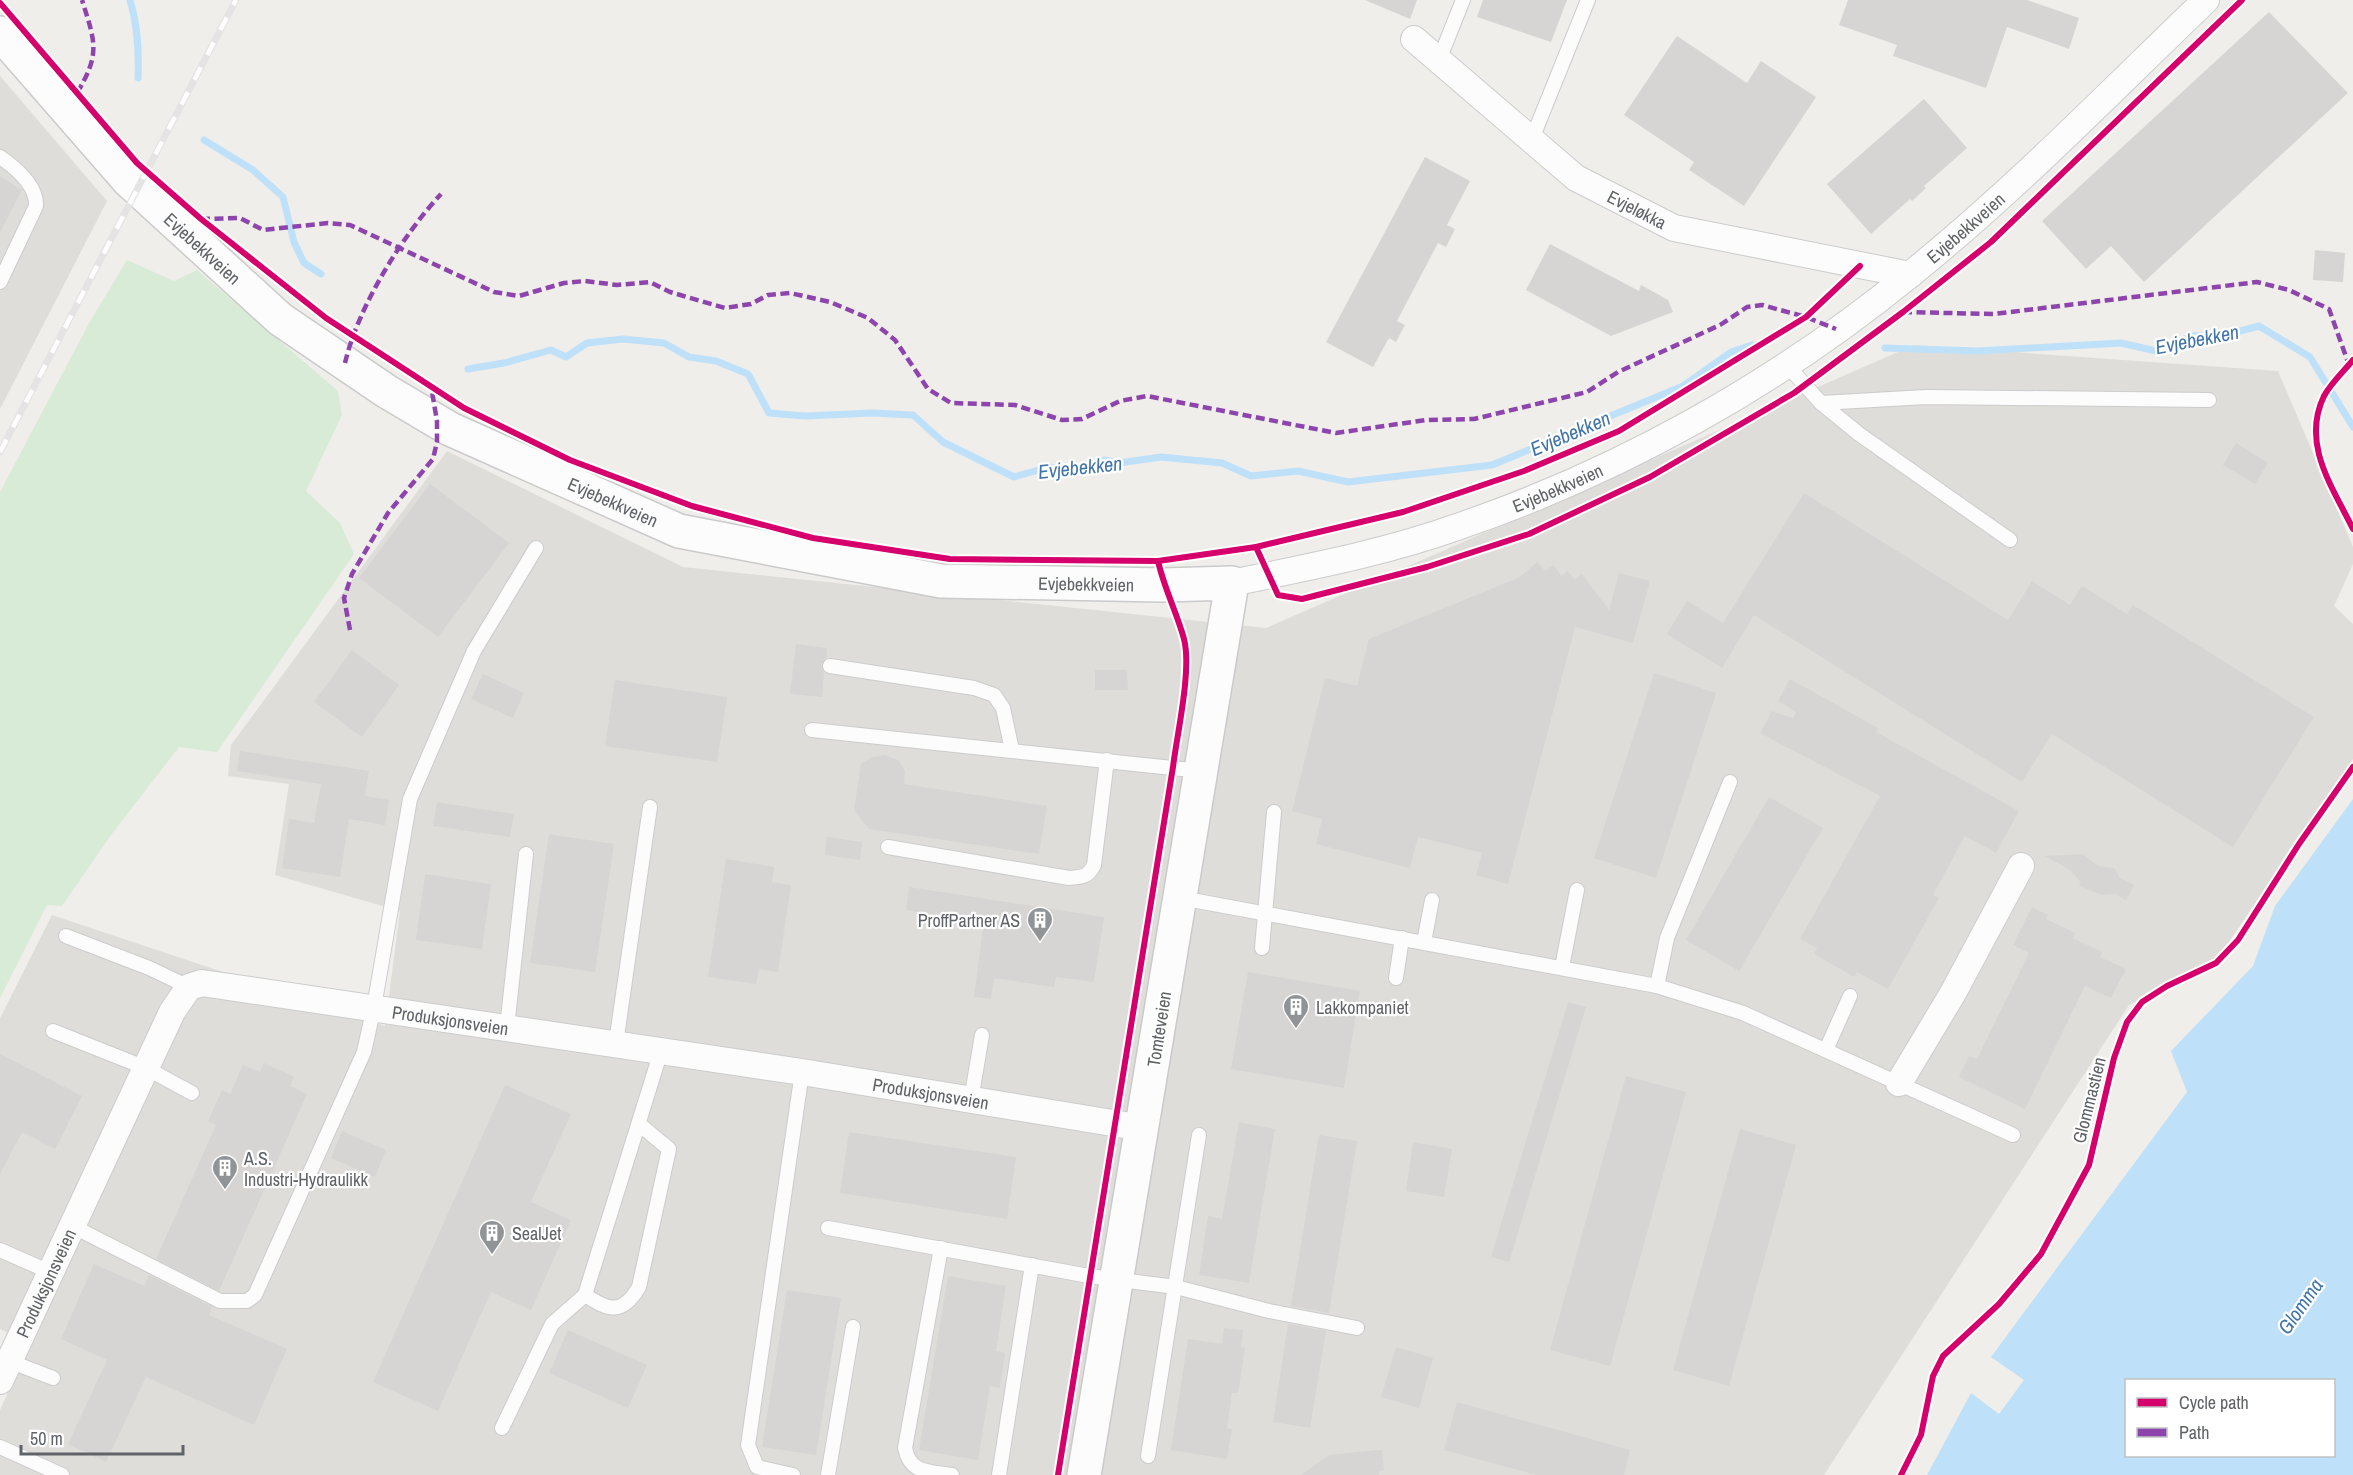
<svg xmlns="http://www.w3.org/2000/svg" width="2353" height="1475" font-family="'Archivo Narrow',sans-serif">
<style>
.industrial{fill:#dfddda}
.green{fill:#d8ebd6}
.water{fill:#bfe0f9;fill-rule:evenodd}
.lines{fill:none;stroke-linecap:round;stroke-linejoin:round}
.stream{stroke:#bfe0f9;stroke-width:7}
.building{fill:#d6d5d3}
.lane-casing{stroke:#cbcccc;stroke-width:16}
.street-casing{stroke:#cbcccc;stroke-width:28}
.secondary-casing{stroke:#cacacb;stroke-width:36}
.lane{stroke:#fdfcfc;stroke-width:14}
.street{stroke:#fdfcfc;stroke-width:26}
.secondary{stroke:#fdfcfc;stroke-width:33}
.rail-casing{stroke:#e4e4e4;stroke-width:7}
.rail{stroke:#fff;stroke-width:4.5;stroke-dasharray:14;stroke-linecap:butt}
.quiet{stroke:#8e44ad;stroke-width:4.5;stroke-dasharray:9 4.5;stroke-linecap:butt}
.cycleway-casing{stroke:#fff;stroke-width:10}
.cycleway{stroke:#d6006c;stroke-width:6}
.labels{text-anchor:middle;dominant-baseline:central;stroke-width:4.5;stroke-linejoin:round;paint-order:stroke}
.street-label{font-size:18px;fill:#5f6368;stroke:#fff}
.poi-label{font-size:18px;fill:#5f6368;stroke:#fff;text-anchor:start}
.water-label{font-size:20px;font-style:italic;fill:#4174aa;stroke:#fff}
</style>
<rect width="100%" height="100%" fill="#efeeea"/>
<g class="industrial">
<path d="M 0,76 L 107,201 L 0,409 Z"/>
<path d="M 1914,345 L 2278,371 L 2353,547 L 2353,564 L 2334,606 L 2353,624 L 2353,759 L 2212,967 L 2129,1005 L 1824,1475 L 0,1475 L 0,1410 L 30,1344 L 0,1329 L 0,1018 L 52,915 L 385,1026 L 400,911 L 275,875 L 289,784 L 228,776 L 231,745 L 447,451 L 683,567 L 1266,628 Z"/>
</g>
<path class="green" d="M 127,260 L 174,281 L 197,270 L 338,391 L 342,415 L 306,491 L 340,523 L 354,554 L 217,752 L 179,747 L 111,835 L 62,906 L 47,905 L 0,998 L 0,492 L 88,325 Z"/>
<path class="water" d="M 2353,799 L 2353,1475 L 1927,1475 L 1971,1393 L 1999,1414 L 2024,1380 L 1991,1357 L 2187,1092 L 2171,1051 L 2253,966 L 2275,906 ZM 2126,1380 L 2334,1380 L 2334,1456 L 2126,1456 Z"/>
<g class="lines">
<g class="stream">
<path d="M 130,0 C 138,27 139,51 138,78"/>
<path d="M 204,140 L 253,170 L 283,197 L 294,242 L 304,263 L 321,274"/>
<path d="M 1885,348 L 1978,351 L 2121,343 L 2156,351 L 2192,336 L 2229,334 L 2259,326 L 2310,357 L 2353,427"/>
<path d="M 468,369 L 504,363 L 551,350 L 566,357 L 587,343 L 623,339 L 664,343 L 689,357 L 716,361 L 748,374 L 769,413 L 805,416 L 872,413 L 913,415 L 943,442 L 1014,477 L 1049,467 L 1074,471 L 1104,460 L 1119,463 L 1161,457 L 1222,463 L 1251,476 L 1298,471 L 1348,482 L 1492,465 L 1683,386 L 1731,352 L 1752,345"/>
</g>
</g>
<g class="building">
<path d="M 1365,0 L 1417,0 L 1410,19 Z"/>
<path d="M 1483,0 L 1567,0 L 1551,42 L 1477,17 Z"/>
<path d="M 1848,0 L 2027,0 L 2079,18 L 2069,49 L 2007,27 L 1986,88 L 1893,56 L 1897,45 L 1839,25 Z"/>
<path d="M 2269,12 L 2348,93 L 2144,282 L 2111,246 L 2086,269 L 2042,221 Z"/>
<path d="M 1677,36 L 1747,83 L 1761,61 L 1816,97 L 1744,206 L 1689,170 L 1694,162 L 1624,115 Z"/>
<path d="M 1924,99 L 1967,148 L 1924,186 L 1926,188 L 1912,201 L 1910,199 L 1871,234 L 1827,184 Z"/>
<path d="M 1425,157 L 1470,181 L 1447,225 L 1455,229 L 1446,247 L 1438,243 L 1397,321 L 1405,325 L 1396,342 L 1389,338 L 1373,367 L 1326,342 Z"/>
<path d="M 0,176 L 22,190 L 0,232 Z"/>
<path d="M 1550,244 L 1639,291 L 1641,285 L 1668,300 L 1673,312 L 1611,336 L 1526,290 Z"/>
<path d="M 2315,250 L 2345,253 L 2343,282 L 2313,280 Z"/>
<path d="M 2236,443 L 2268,463 L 2255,484 L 2223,465 Z"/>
<path d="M 430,484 L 509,543 L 438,637 L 359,578 Z"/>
<path d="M 1804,493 L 2008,620 L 2032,581 L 2070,605 L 2082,586 L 2127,614 L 2133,605 L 2314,717 L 2233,847 L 2052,734 L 2022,782 L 1754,615 L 1722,668 L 1667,634 L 1687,601 L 1723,623 Z"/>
<path d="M 1537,562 L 1545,571 L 1554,565 L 1561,576 L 1568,571 L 1574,579 L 1582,574 L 1609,610 L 1619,573 L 1650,581 L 1633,643 L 1575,627 L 1508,884 L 1476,875 L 1482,853 L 1418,837 L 1410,868 L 1316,844 L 1322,819 L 1292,811 L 1325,678 L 1357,686 L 1369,639 L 1520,577 Z"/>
<path d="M 796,644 L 827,648 L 826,658 L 821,665 L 824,673 L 822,697 L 790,694 Z"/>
<path d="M 352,650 L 399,685 L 362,737 L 314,702 Z"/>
<path d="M 1095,670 L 1127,670 L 1128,690 L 1095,690 Z"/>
<path d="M 1654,673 L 1716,693 L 1656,878 L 1594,858 Z"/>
<path d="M 483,674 L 524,693 L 513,718 L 471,699 Z"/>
<path d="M 1790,679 L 1878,728 L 1876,732 L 2019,811 L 1996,853 L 1965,836 L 1933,895 L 1939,898 L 1888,989 L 1857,972 L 1854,977 L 1814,954 L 1817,948 L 1800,939 L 1880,796 L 1760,733 L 1772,711 L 1793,718 L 1796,712 L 1778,701 Z"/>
<path d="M 615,680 L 727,697 L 717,762 L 605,746 Z"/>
<path d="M 240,751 L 369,771 L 365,796 L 389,800 L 385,825 L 349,819 L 340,877 L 282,868 L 289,819 L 314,823 L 321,784 L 237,771 Z"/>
<path d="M 885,755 L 898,760 L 905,771 L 904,784 L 1047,806 L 1039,854 L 869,829 L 854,810 L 861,764 L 872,757 Z"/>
<path d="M 1769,797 L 1823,828 L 1739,971 L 1686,940 Z"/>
<path d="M 437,802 L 514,814 L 510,837 L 433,826 Z"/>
<path d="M 549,834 L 614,844 L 595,972 L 530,963 Z"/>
<path d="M 827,837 L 862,842 L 860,860 L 825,855 Z"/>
<path d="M 2083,854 L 2098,866 L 2114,868 L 2120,878 L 2134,885 L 2126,900 L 2115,894 L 2102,895 L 2079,886 L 2081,882 L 2070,870 L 2045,856 Z"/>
<path d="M 726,859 L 774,867 L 772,882 L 791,885 L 778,972 L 759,969 L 756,984 L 708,977 Z"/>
<path d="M 425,874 L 491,884 L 482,949 L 416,940 Z"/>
<path d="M 909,887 L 1104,917 L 1094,982 L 1056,977 L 1054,987 L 994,978 L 991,999 L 974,997 L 984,921 L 906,910 Z"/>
<path d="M 2032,907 L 2048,915 L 2046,919 L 2075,933 L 2073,938 L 2102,952 L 2100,957 L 2126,969 L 2111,998 L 2085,986 L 2025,1109 L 1959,1077 L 1969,1056 L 1977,1059 L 2029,953 L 2013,945 Z"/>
<path d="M 1248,972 L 1360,991 L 1344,1088 L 1231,1069 Z"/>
<path d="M 1568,1002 L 1586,1007 L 1509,1262 L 1491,1257 Z"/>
<path d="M 0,1054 L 82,1096 L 55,1149 L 22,1132 L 0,1174 Z"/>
<path d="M 264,1063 L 294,1077 L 290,1086 L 307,1094 L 219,1291 L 156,1259 L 216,1125 L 208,1121 L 222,1090 L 230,1094 L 243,1065 L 260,1072 Z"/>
<path d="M 1626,1076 L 1686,1092 L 1610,1366 L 1550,1350 Z"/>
<path d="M 505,1085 L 571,1114 L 531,1202 L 571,1220 L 531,1310 L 491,1292 L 438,1411 L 373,1382 Z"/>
<path d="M 1239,1122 L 1275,1129 L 1249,1283 L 1199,1275 L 1208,1216 L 1222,1219 Z"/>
<path d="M 1740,1129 L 1796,1145 L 1729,1386 L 1673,1370 Z"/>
<path d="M 342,1131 L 386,1150 L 375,1177 L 331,1158 Z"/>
<path d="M 849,1132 L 1016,1157 L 1007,1219 L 840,1193 Z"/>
<path d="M 1319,1135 L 1357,1141 L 1329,1313 L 1291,1306 Z"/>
<path d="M 1413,1142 L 1452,1149 L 1444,1197 L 1406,1191 Z"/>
<path d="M 94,1264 L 144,1286 L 149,1275 L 212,1307 L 209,1315 L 287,1349 L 254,1425 L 146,1377 L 106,1462 L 68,1444 L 107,1360 L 61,1339 Z"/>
<path d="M 948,1276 L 1006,1286 L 996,1351 L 1005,1353 L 1000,1388 L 990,1386 L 978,1460 L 919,1450 Z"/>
<path d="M 787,1290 L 841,1298 L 816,1455 L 762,1447 Z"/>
<path d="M 1288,1324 L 1326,1331 L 1310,1428 L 1273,1422 Z"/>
<path d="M 1224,1328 L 1243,1330 L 1241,1347 L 1245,1348 L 1238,1393 L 1232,1393 L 1227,1428 L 1232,1429 L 1227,1459 L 1171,1450 L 1188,1339 L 1222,1344 Z"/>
<path d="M 568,1330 L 647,1365 L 628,1408 L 549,1373 Z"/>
<path d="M 1396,1347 L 1433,1358 L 1419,1408 L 1381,1397 Z"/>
<path d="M 1457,1402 L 1630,1450 L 1624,1475 L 1536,1475 L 1444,1450 Z"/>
<path d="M 1377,1450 L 1382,1450 L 1384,1470 L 1379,1471 L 1379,1475 L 1301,1475 L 1329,1455 Z"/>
</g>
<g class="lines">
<defs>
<g id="lane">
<path d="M 1439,60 L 1463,0"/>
<path d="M 1532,139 L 1588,0"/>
<path d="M 0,157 C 16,168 37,186 36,206 L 0,282"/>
<path d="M 1787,365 L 1821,403 L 1859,434 L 2010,540"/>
<path d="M 1821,403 L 1926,397 L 2209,400"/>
<path d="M 830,666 L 974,688 L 994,695 L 1003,708 L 1012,750"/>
<path d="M 812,730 L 1201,771"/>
<path d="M 888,847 L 1069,878 C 1082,877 1088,877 1094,865 L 1107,760"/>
<path d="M 1181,898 L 1657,986 L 1743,1013 L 2013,1135"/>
<path d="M 66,936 L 149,968 L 189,987"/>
<path d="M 1424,942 L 1432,900"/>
<path d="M 1262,948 L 1274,812"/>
<path d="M 1562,967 L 1577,890"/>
<path d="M 1396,978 L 1402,938"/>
<path d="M 1657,986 L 1667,938 L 1730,782"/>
<path d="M 507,1027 L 526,854"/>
<path d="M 53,1031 L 146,1068 L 192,1093"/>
<path d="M 616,1043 L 650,807"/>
<path d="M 1826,1050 L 1850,996"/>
<path d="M 971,1100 L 982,1035"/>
<path d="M 74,1227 L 220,1301 L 247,1301 L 255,1295 L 364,1052 L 374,1007 L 410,799 L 474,651 L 536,548"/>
<path d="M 828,1228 L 1089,1276 L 1176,1287 L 1269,1311 L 1357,1328"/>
<path d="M 941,1248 L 905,1448 C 910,1474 929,1471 952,1475"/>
<path d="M 0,1250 L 50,1272"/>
<path d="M 585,1295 C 608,1310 622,1316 639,1287 L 669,1149 L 639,1124"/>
<path d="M 9,1361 L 53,1378"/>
<path d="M 502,1428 L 552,1324 L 585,1295 L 661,1051"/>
<path d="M 0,1447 L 62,1475"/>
<path d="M 1148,1456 L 1199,1135"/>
<path d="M 793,1475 L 757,1467 L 748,1445 L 802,1072"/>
<path d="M 828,1475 L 853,1327"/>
<path d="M 999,1475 L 1032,1265"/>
</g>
<g id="street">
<path id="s1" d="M 1414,39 L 1576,178 L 1674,228 L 1910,275"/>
<path id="s2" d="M 1232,583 C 1308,567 1384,553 1457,527 C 1621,471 1778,383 1912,273 C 2016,189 2110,92 2206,0"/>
<path d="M 1899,1083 L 1953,993 L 2021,866"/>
<path id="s3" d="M 0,1381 L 172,1012 L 189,987 L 202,983 L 802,1072 L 1143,1128"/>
</g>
<g id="secondary">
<path id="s4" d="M 0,33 L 128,180 L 280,319 L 386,391 L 450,429 L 679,531 L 941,581 L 1163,585 L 1232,583 L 1084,1475"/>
</g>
</defs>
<use href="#lane" class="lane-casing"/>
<use href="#street" class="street-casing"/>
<use href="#secondary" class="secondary-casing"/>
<use href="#lane" class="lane"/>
<use href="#street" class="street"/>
<use href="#secondary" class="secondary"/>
<defs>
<path id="rail" d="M 0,452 L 236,0"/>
</defs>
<use href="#rail" class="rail-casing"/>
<use href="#rail" class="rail"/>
<g class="quiet">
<path d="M 77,93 C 101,53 95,42 82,0"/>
<path d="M 201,219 L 240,218 L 263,230 L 328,223 L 350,225 L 494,292 L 519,296 L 564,283 L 585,281 L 617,285 L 650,282 L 670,292 L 725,308 L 751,304 L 768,295 L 790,293 L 830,302 L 868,318 L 895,340 L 928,389 L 951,403 L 1015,405 L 1062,420 L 1082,419 L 1120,401 L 1147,396 L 1336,433 L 1426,420 L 1474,419 L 1587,392 L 1618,372 L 1720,325 L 1747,307 L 1762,305 L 1806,317 L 1836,329"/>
<path d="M 1903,312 L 1994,314 L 2257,282 L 2289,290 L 2329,309 L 2349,365"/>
<path d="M 345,363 C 358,307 402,236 441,194"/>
<path d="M 350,630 L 344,598 L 352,574 L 388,513 L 433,459 L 437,442 L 437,421 L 431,386"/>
</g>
<defs>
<g id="cycleway">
<path d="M 0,3 L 137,163 L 201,219 L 326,318 L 352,335 L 464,408 L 570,460 L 692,506 L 813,538 L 950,559 L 1158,561 L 1256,547 L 1278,595 L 1302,599 L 1427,567 L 1529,534 L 1650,477 L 1794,393 L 1903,312 L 1991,242 L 2242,0"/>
<path d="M 2353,360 C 2344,371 2331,383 2324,396 C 2301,444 2332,486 2353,529"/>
<path d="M 1256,547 L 1403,512 L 1524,471 L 1619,431 L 1806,317 L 1860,266"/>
<path d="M 1058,1475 L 1173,767 C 1177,734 1192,670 1184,639 C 1177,613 1164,588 1158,561"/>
<path d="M 1901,1475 L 1921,1435 L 1933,1376 L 1943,1356 L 1999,1304 L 2041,1254 L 2089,1165 L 2114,1058 L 2127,1022 L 2142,1002 L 2167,986 L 2216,963 L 2238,940 L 2299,844 L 2353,767"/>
</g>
</defs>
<use href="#cycleway" class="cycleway-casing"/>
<use href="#cycleway" class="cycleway"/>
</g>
<defs>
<symbol id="building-pin" viewBox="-11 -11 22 30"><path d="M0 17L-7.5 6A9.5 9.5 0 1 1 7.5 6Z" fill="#919496" stroke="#fff"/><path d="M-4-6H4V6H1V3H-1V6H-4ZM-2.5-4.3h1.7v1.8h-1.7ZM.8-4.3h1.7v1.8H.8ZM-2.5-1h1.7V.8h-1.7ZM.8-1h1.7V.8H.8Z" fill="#fff"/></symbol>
</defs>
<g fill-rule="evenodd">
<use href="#building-pin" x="1025" y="905" width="30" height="40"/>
<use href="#building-pin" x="1281" y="992" width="30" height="40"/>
<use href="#building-pin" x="210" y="1153" width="30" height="40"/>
<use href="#building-pin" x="477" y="1218" width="30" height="40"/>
</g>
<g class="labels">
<g class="street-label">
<text stroke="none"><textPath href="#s1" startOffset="282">Evjeløkka</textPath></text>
<text stroke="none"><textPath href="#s2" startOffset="826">Evjebekkveien</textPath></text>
<text stroke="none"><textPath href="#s4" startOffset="296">Evjebekkveien</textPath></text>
<text stroke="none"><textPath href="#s2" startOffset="340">Evjebekkveien</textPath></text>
<text stroke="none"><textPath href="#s4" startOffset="782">Evjebekkveien</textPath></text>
<text stroke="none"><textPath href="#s4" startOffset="1266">Evjebekkveien</textPath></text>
<text stroke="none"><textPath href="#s3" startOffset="702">Produksjonsveien</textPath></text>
<text transform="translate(1159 1029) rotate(-81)">Tomteveien</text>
<text stroke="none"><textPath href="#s3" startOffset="1188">Produksjonsveien</textPath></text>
<text transform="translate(2089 1100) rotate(-76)">Glommastien</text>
<text stroke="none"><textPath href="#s3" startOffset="108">Produksjonsveien</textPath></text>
</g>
<g class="poi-label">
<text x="1020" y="920" text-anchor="end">ProffPartner AS</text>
<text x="1316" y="1007">Lakkompaniet</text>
<text x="244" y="1158">A.S.<tspan x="244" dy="21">Industri-Hydraulikk</tspan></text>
<text x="512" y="1233">SealJet</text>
</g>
<g class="water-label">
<text transform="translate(2197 339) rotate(-11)">Evjebekken</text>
<text transform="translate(1570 433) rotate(-23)">Evjebekken</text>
<text transform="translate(1080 467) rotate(-6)">Evjebekken</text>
<text transform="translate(2300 1306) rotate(-55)">Glomma</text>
</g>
</g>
<rect x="2125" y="1379" width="210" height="78" fill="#ffffff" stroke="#bfc1c3" stroke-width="1.5"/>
<rect x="2137" y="1398" width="30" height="9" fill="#d6006c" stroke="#bfc1c3" stroke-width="1.5"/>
<text x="2179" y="1409" font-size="18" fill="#5f6368">Cycle path</text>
<rect x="2137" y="1428" width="30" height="9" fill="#8e44ad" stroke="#bfc1c3" stroke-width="1.5"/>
<text x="2179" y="1439" font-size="18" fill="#5f6368">Path</text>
<path d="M21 1445v9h162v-9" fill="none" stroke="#5f6368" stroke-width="3"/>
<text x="30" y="1445" font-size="18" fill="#5f6368" stroke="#ffffff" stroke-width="4.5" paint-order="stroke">50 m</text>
</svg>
